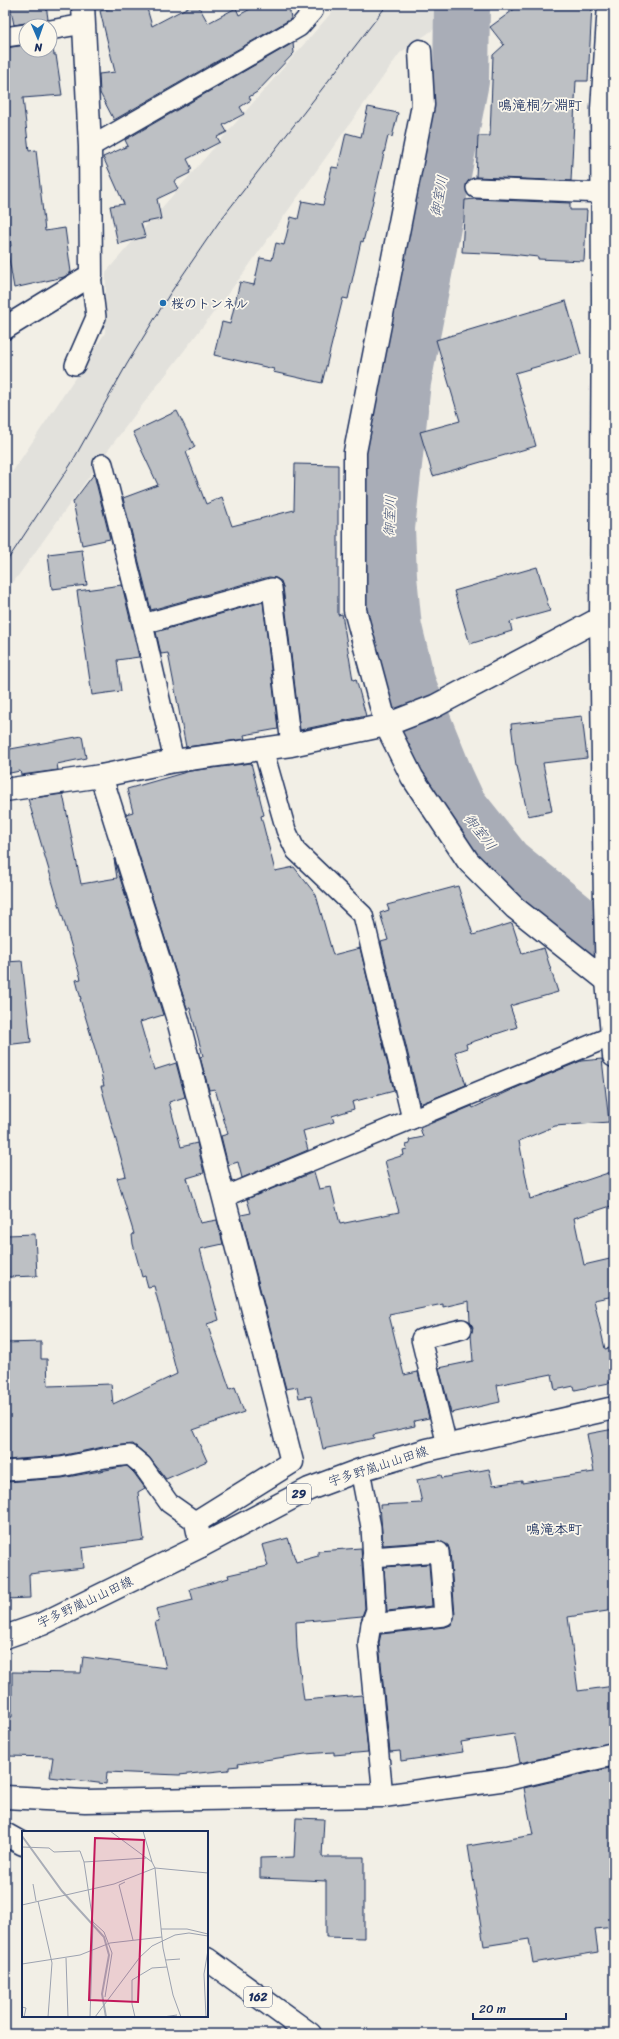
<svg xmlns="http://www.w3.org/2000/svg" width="619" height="2039" font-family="Sriracha,'Klee One',sans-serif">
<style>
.built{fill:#e2e1dc}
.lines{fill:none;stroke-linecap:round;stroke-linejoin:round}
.river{stroke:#a9adb7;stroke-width:56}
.building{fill:#bdc0c4;stroke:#1b2f5e}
.service-casing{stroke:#1b2f5e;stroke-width:22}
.minor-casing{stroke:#1b2f5e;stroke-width:25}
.primary-casing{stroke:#1b2f5e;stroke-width:25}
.trunk-casing{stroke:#1b2f5e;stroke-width:25}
.service{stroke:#fbf7ec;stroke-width:19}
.minor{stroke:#fbf7ec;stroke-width:22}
.primary{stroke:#fbf7ec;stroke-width:22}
.trunk{stroke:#fbf7ec;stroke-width:22}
.tram{stroke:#1b2f5e;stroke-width:1}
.poi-dot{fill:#1f6fb2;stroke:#fbf7ec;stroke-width:1.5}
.labels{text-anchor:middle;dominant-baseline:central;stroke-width:3.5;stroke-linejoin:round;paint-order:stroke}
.shield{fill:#fbf7ec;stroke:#5e6b89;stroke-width:1}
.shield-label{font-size:12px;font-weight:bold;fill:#1b2f5e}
.poi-label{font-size:13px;font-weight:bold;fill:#1b2f5e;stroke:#fbf7ec;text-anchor:start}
.street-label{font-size:13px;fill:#1b2f5e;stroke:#fbf7ec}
.neighbourhood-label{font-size:14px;font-weight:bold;fill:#1b2f5e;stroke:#fbf7ec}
.water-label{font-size:14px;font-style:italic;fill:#465579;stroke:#fbf7ec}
.inset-river{fill:none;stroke:#a9adb7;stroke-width:2}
.inset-road{fill:none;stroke:#9ca2b0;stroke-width:1}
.view{fill:#c2185b;fill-opacity:0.15;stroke:#c2185b;stroke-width:2}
.inset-edge{fill:none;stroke:#1b2f5e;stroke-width:2}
</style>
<rect width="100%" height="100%" fill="#f2efe6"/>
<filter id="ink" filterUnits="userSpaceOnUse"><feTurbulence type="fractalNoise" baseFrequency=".025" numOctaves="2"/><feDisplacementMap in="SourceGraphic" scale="8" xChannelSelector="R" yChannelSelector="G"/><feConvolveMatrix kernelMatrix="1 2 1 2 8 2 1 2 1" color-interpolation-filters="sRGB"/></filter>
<g filter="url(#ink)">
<path class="built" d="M 338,5 L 451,5 L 454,15 L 400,53 L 243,274 L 114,442 L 18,576 L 5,592 L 5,483 L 105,333 L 106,272 Z"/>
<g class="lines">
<path class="river" d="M 462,5 L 461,81 L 403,382 L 387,528 L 389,577 L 394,628 L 408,685 L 446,779 L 458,805 L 505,864 L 614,953"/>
</g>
<g class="building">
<path d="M 10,5 L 46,5 L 48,19 L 43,21 L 40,26 L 25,23 L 14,25 Z"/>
<path d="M 124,5 L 146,5 L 152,26 L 192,5 L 198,5 L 208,23 L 236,8 L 239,15 L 258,5 L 289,5 L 291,19 L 114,120 L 100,93 L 99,74 L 115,72 L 100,11 Z"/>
<path d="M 520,5 L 592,5 L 588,81 L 576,81 L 571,181 L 476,177 L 478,136 L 490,136 L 493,55 L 504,45 L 490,27 Z"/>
<path d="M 50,41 L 52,41 L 54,55 L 56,55 L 62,95 L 23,98 L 29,151 L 36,150 L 45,231 L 65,228 L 71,272 L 64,277 L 14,288 L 7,247 L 11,246 L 5,197 L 5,48 L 26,45 L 26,50 L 50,50 Z"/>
<path d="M 293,43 L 294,53 L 257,92 L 249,97 L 251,100 L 240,107 L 244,114 L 223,125 L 227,132 L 217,137 L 220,142 L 187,159 L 192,169 L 189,171 L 190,173 L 174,181 L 178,189 L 157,199 L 161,219 L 141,223 L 145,237 L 118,244 L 110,206 L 124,204 L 103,157 L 128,146 L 125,140 Z"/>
<path d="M 368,107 L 398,113 L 392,137 L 388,136 L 369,218 L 363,242 L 361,241 L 348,299 L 343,298 L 322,383 L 273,372 L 274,369 L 214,355 L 222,322 L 230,324 L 240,282 L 254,285 L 260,258 L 272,260 L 276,243 L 284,245 L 291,217 L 298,219 L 302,201 L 323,205 L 332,167 L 338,168 L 346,133 L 361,137 Z"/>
<path d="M 475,199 L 570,203 L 570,210 L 587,210 L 584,261 L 538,259 L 538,257 L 510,254 L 462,252 L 465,200 Z"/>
<path d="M 566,301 L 581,354 L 515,373 L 536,446 L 433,476 L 420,432 L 460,421 L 436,340 Z"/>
<path d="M 177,411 L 195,447 L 186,452 L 206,504 L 222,497 L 232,526 L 294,510 L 295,464 L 338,465 L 338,615 L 342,614 L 353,680 L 356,679 L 366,716 L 300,730 L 283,587 L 281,581 L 276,578 L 269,577 L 151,610 L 123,498 L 158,485 L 133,432 Z"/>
<path d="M 94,474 L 110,539 L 82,545 L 73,502 Z"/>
<path d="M 82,550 L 87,585 L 52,589 L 48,554 Z"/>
<path d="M 537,567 L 550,611 L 510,622 L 512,631 L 470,644 L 454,591 Z"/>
<path d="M 122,585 L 139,657 L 117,660 L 121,691 L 92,695 L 77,591 Z"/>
<path d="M 263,602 L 278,729 L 244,735 L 245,739 L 186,747 L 168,653 L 161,654 L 156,632 Z"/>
<path d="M 582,716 L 587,758 L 543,763 L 552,811 L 528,816 L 517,766 L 516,766 L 511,724 Z"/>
<path d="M 82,736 L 86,758 L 57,764 L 58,770 L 21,775 L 20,771 L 5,774 L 5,750 Z"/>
<path d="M 251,763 L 264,815 L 261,816 L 275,871 L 294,867 L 316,895 L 333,955 L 360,948 L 394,1091 L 352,1102 L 354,1109 L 332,1116 L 334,1122 L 303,1131 L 308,1150 L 242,1178 L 238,1162 L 228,1165 L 221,1136 L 228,1134 L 215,1089 L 209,1090 L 200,1057 L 203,1056 L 190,1008 L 187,1008 L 126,814 L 133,812 L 127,789 L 190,771 Z"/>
<path d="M 63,794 L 81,884 L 117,878 L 114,859 L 163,1015 L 140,1022 L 154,1070 L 176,1063 L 185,1097 L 169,1102 L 181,1147 L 197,1143 L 204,1173 L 187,1178 L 200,1223 L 217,1220 L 223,1244 L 200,1249 L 219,1320 L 207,1324 L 230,1389 L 235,1387 L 244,1412 L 193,1430 L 207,1461 L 166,1479 L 149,1457 L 133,1444 L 103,1447 L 60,1456 L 6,1460 L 5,1343 L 41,1342 L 41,1359 L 47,1359 L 48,1386 L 111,1384 L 113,1404 L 177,1374 L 154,1286 L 148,1287 L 145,1276 L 142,1277 L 133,1244 L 132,1235 L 134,1234 L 117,1178 L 126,1176 L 101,1086 L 104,1086 L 96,1052 L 80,999 L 81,999 L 76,980 L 81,979 L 28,799 Z"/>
<path d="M 458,886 L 473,935 L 512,923 L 522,954 L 544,948 L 558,992 L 510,1006 L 517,1027 L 466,1044 L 467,1048 L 455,1052 L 466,1085 L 420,1104 L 381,942 L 388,940 L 380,913 L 389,910 L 387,905 Z"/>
<path d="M 22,961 L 31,1042 L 5,1045 L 5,962 Z"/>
<path d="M 602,1059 L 609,1122 L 555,1126 L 519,1141 L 530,1199 L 614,1171 L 614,1205 L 574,1218 L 584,1265 L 614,1258 L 614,1296 L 594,1300 L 605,1349 L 614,1347 L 614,1382 L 575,1390 L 574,1386 L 555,1390 L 552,1374 L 497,1385 L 500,1402 L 451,1413 L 439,1368 L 473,1361 L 471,1335 L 473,1327 L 470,1322 L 469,1301 L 443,1307 L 443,1304 L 389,1315 L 404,1375 L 418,1372 L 429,1418 L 414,1421 L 415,1426 L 373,1435 L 374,1438 L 323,1449 L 311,1396 L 299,1398 L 297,1387 L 286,1389 L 241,1215 L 251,1213 L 247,1199 L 314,1172 L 319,1189 L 331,1187 L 340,1224 L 399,1212 L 385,1161 L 404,1155 L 403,1150 L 407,1149 L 406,1145 L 410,1144 L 409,1140 L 423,1137 L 420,1128 L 472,1106 L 473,1108 L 518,1087 L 581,1061 Z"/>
<path d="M 35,1234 L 37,1276 L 8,1277 L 7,1235 Z"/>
<path d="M 614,1429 L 614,1610 L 568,1617 L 578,1691 L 614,1686 L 614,1742 L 520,1763 L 514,1734 L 461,1742 L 463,1752 L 401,1761 L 400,1751 L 390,1752 L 379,1643 L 381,1634 L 445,1627 L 451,1625 L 455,1615 L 450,1551 L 448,1545 L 439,1541 L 383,1545 L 380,1505 L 422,1503 L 417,1480 L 441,1475 L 442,1478 L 489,1469 L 493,1485 L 522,1481 L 522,1483 L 594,1472 L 587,1434 Z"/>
<path d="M 127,1466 L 134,1473 L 145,1488 L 138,1492 L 144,1540 L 82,1548 L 84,1568 L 29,1574 L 30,1598 L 5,1599 L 5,1489 L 7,1489 L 7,1482 L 62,1478 Z"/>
<path d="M 288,1538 L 296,1562 L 318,1556 L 318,1551 L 361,1548 L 365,1608 L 362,1616 L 296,1622 L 297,1648 L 304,1700 L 362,1695 L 368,1752 L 334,1755 L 334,1752 L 305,1754 L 238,1764 L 239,1766 L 229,1767 L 229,1770 L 179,1775 L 107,1772 L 106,1784 L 50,1777 L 53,1757 L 6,1756 L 7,1717 L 12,1717 L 12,1672 L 81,1673 L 83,1657 L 166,1668 L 155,1622 L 159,1621 L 156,1609 L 193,1600 L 190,1589 L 229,1578 L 228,1575 L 268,1566 L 262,1545 Z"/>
<path d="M 429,1564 L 432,1606 L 387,1611 L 384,1567 Z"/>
<path d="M 614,1767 L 614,1927 L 595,1929 L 598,1952 L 533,1963 L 529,1939 L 484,1946 L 468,1846 L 533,1835 L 524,1788 Z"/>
<path d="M 296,1818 L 324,1819 L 322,1857 L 364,1857 L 364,1938 L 326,1937 L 326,1881 L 260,1878 L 260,1858 L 294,1857 Z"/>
</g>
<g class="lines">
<defs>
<g id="service">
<path d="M 50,30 L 84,24"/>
<path d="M 5,37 L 26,34"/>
<path d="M 90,147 L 299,27 L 313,11 L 311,5"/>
<path d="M 476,188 L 603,193"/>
<path d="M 75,365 L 96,317 L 91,275"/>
<path d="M 103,464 L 143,624 L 174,761"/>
<path d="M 143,624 L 272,588 L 291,745"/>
<path d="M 263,749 L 286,830 L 296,851 L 363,915 L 412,1119"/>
<path d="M 224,1197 L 612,1036"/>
<path d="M 447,1445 L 421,1339 L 462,1329"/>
<path d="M 360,1470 L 371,1527 L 376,1610 L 371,1624 L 368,1643 L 383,1796"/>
<path d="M 5,1471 L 61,1467 L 105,1458 L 130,1455 L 142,1465 L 169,1503 L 196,1522"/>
<path d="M 371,1624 L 444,1616 L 439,1552 L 372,1557"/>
</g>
<g id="minor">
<path d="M 609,5 L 602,109 L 603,299 L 601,618 L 605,901 L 607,981 L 614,1056"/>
<path d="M 420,51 L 423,105 L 355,452 L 355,610 L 386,725 L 412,777 L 468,861 L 515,908 L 607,981"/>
<path d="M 5,328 L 91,275 L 90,147 L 83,5"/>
<path d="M 101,776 L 178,1020 L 292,1462 L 196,1522 L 201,1546"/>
<path d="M 5,790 L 101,776 L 174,761 L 291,745 L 386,725 L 435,706 L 601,618 L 613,613"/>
<path d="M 5,1797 L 85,1801 L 383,1796 L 507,1779 L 614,1754"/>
</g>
<path id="primary" d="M 5,1637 L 42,1624 L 201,1546 L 309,1489 L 360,1470 L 427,1450 L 614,1408"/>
<g id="trunk">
<path d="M 5,1834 L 23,1844"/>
<path d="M 207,1959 L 310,2034"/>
</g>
</defs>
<use href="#service" class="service-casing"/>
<use href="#minor" class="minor-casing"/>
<use href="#primary" class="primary-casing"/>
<use href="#trunk" class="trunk-casing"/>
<use href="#service" class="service"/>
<use href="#minor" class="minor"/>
<use href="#primary" class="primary"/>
<use href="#trunk" class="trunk"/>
<path class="tram" d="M 5,564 L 71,464 L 127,364 L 169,295 L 219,222 L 387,5"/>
</g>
</g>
<circle class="poi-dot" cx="163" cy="303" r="4"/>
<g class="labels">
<g class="shield">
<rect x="287" y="1484" width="24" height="20" rx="3"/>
<rect x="244" y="1987" width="28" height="20" rx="3"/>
</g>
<g class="shield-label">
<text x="299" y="1494">29</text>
<text x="258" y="1997">162</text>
</g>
<g class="poi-label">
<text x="171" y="303">桜のトンネル</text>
</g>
<g class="street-label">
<text transform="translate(378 1466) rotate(-18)">宇多野嵐山山田線</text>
<text transform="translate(85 1602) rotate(-25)">宇多野嵐山山田線</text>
</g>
<g class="neighbourhood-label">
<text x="540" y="105">鳴滝桐ケ淵町</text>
<text x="554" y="1529">鳴滝本町</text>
</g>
<g class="water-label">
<text transform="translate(439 196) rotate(-79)">御室川</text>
<text transform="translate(390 516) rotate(-87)">御室川</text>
<text transform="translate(480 832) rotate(52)">御室川</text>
</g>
</g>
<g transform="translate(22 1831)">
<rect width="186" height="186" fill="#f2efe6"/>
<path class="inset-river" d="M 0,5 L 40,60 L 82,106 L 87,124 L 80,163 L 84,186"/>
<path class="inset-road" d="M 88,0 L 130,31 L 133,37 L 141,117 L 151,164 L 159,186M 121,0 L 130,31M 0,16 L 27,17 L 32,21 L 58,20 L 62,31 L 71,91 L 68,186M 186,24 L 186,45M 62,31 L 124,27M 103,51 L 97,54 L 111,109M 11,53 L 14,70M 16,70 L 30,132 L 26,186M 0,74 L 92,53 L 133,37 L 186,42M 71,91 L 82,101 L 90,122 L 83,166M 139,98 L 165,98 L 186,103M 44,127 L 46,186M 144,129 L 158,128M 0,133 L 58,124 L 88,112 L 140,106M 0,176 L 4,177 L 2,186M 73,186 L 118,126 L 130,115 L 153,104 L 167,102 L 186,105M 113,186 L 110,173 L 110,149 L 130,137 L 145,136M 141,186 L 155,184M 184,186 L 182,143 L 186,119"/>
<path class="view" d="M 73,7 L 122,9 L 116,171 L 67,169 Z"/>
<rect width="186" height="186" class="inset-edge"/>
</g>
<rect width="619" height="2039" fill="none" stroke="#fbf7ec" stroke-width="20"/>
<rect x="10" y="10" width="599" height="2019" fill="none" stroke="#1b2f5e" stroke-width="1.5" filter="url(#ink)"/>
<g transform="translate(38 38) rotate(178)"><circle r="19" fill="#fbf7ec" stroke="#a1a7b3"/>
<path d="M0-3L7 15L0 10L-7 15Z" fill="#1f6fb2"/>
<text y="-6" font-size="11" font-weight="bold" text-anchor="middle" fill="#1b2f5e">N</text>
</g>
<path d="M473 2013v6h93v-6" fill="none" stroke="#1b2f5e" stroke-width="2"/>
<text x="479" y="2013" font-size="12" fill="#1b2f5e" stroke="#fbf7ec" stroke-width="3" paint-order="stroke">20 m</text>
</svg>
